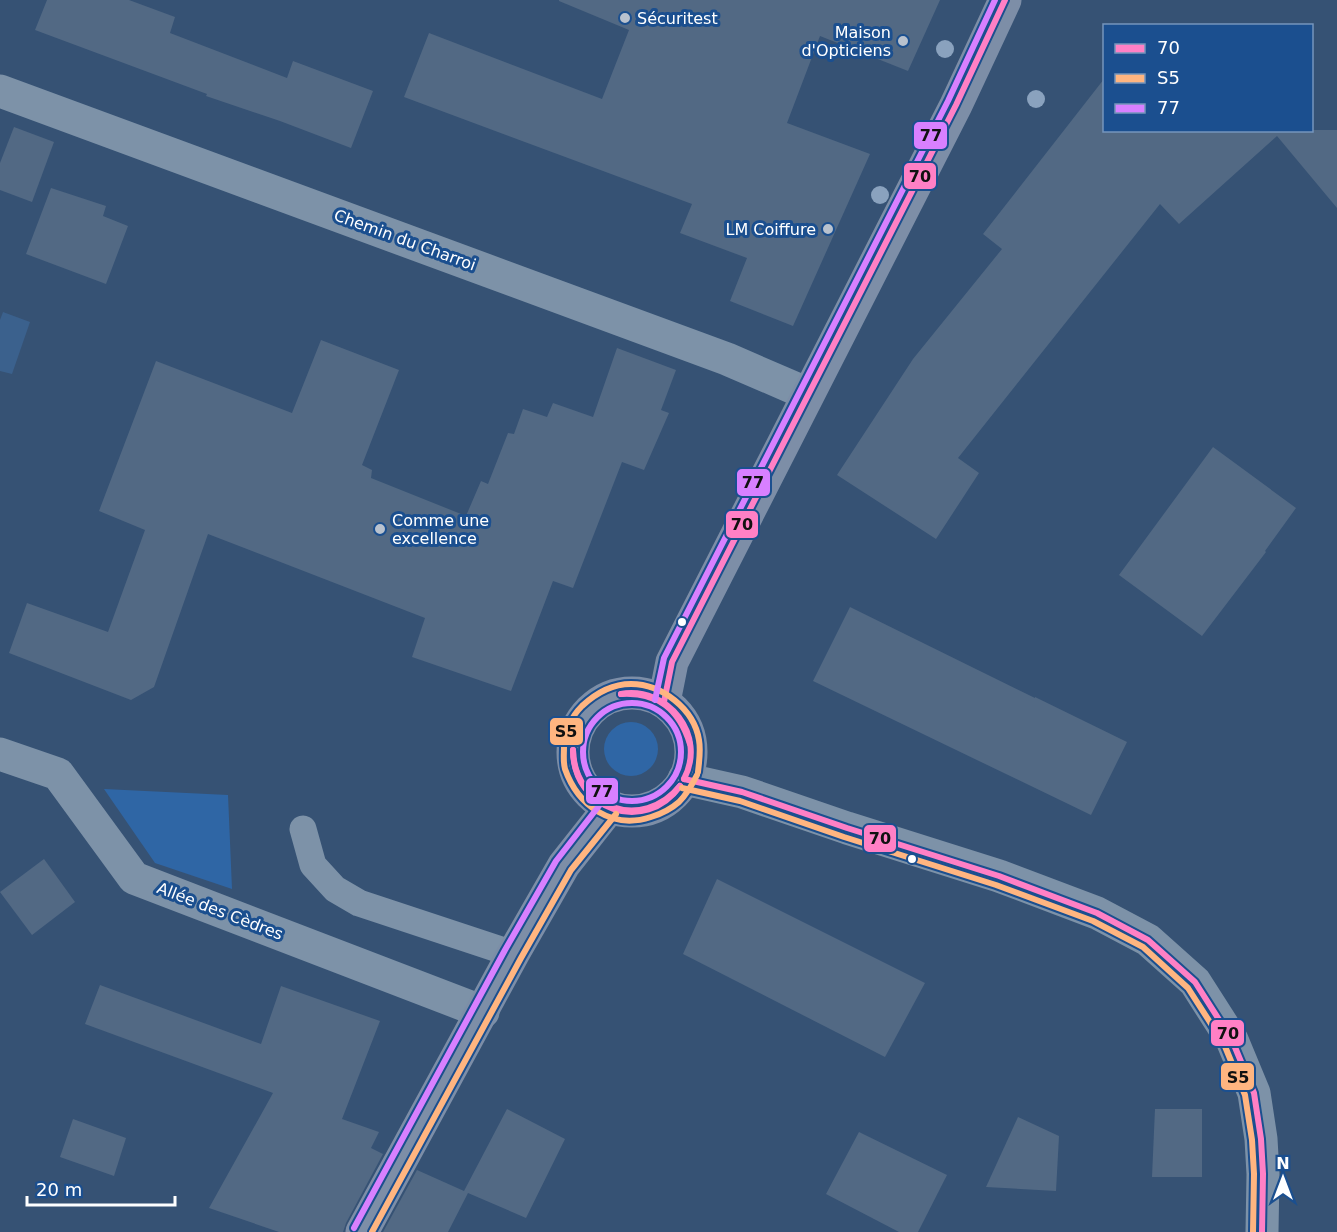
<svg xmlns="http://www.w3.org/2000/svg" width="1337" height="1232" font-family="'DejaVu Sans',sans-serif">
<style>
.green{fill:#2f66a5}
.water{fill:#3b618d}
.building{fill:#526984}
.lines{fill:none;stroke-linecap:round;stroke-linejoin:round}
.lane{stroke:#7d92a8;stroke-width:27}
.street{stroke:#7d92a8;stroke-width:33}
.primary{stroke:#7d8ea7;stroke-width:33}
.bus-1-casing{stroke:#1b4f8f;stroke-width:10}
.bus-2-casing{stroke:#1b4f8f;stroke-width:10}
.bus-3-casing{stroke:#1b4f8f;stroke-width:10}
.bus-1{stroke:#ff80c5;stroke-width:6}
.bus-2{stroke:#ffb580;stroke-width:6}
.bus-3{stroke:#d880ff;stroke-width:6}
.tree{fill:#8aa2be}
.poi-dot{fill:#b9c2ce;stroke:#1b4f8f;stroke-width:2}
.bus-dot{fill:#fff;stroke:#1b4f8f;stroke-width:2}
.labels{text-anchor:middle;dominant-baseline:central;stroke-width:6;stroke-linejoin:round;paint-order:stroke}
.poi-label{font-size:16px;fill:#fff;stroke:#1b4f8f;text-anchor:start}
.street-label{font-size:16px;fill:#fff;stroke:#1b4f8f}
.line-badge{stroke:#1b4f8f;stroke-width:2}
.pale-badge-label{font-size:16px;text-anchor:middle;font-weight:bold;fill:#111}
</style>
<rect width="100%" height="100%" fill="#365274"/>
<g class="green">
<circle cx="631" cy="749" r="27"/>
<path d="M 104,789 L 228,795 L 232,889 L 155,863 Z"/>
</g>
<path class="water" d="M 3,312 L 30,322 L 12,374 L 0,371 L 0,320 Z"/>
<g class="building">
<path d="M 47,0 L 129,0 L 175,17 L 170,33 L 287,78 L 293,61 L 373,91 L 351,148 L 280,121 L 206,96 L 207,94 L 35,30 Z"/>
<path d="M 559,0 L 940,0 L 908,71 L 820,36 L 787,123 L 870,154 L 793,326 L 730,301 L 747,258 L 680,233 L 692,204 L 404,97 L 429,33 L 602,99 L 629,30 L 559,1 Z"/>
<path d="M 1104,79 L 1104,130 L 1337,130 L 1337,208 L 1277,136 L 1179,224 L 1160,204 L 958,458 L 979,473 L 936,539 L 837,475 L 913,359 L 1002,249 L 983,234 Z"/>
<path d="M 14,127 L 54,142 L 32,202 L 0,190 L 0,163 Z"/>
<path d="M 51,188 L 106,206 L 103,216 L 128,226 L 106,284 L 26,254 Z"/>
<path d="M 321,340 L 399,370 L 362,465 L 372,470 L 371,478 L 466,516 L 481,481 L 488,484 L 508,433 L 514,434 L 523,409 L 547,417 L 553,403 L 593,417 L 617,348 L 676,370 L 661,410 L 669,413 L 644,470 L 622,462 L 573,588 L 553,581 L 511,691 L 412,657 L 425,618 L 208,534 L 154,687 L 131,700 L 9,653 L 27,603 L 108,632 L 145,530 L 99,511 L 156,361 L 292,413 Z"/>
<path d="M 1213,447 L 1296,508 L 1265,551 L 1266,552 L 1202,636 L 1119,575 Z"/>
<path d="M 850,607 L 1035,698 L 1035,697 L 1127,742 L 1091,815 L 813,681 Z"/>
<path d="M 44,859 L 75,902 L 32,935 L 0,892 Z"/>
<path d="M 717,879 L 925,983 L 885,1057 L 683,954 Z"/>
<path d="M 100,985 L 261,1044 L 281,986 L 380,1021 L 342,1119 L 379,1132 L 371,1148 L 383,1154 L 346,1223 L 343,1232 L 279,1232 L 209,1208 L 273,1093 L 85,1024 Z"/>
<path d="M 507,1109 L 565,1139 L 526,1218 L 468,1193 L 448,1232 L 383,1232 L 417,1170 L 464,1191 Z"/>
<path d="M 1155,1109 L 1202,1109 L 1202,1177 L 1152,1177 Z"/>
<path d="M 1018,1117 L 1059,1136 L 1056,1191 L 986,1187 Z"/>
<path d="M 73,1119 L 126,1138 L 114,1176 L 60,1157 Z"/>
<path d="M 859,1132 L 947,1175 L 918,1232 L 899,1232 L 826,1194 Z"/>
</g>
<g class="lines">
<path class="lane" d="M 303,829 L 313,865 L 335,889 L 359,903 L 513,954"/>
<g class="street">
<path d="M 0,91 L 727,359 L 808,394"/>
<path d="M 0,754 L 58,774 L 134,878 L 483,1012"/>
<path d="M 684,779 L 742,792 L 847,828 L 999,876 L 1097,913 L 1148,940 L 1195,982 L 1232,1040 L 1254,1093 L 1261,1139 L 1263,1174 L 1262,1232"/>
</g>
<g class="primary">
<circle cx="632" cy="752" r="59"/>
<path d="M 664,702 L 672,662 L 956,105 L 1005,0"/>
<path d="M 362,1232 L 513,954 L 564,865 L 609,808"/>
</g>
<defs>
<g id="bus-1">
<path d="M 621,694 C 668,686 707,735 684,779"/>
<path d="M 621,694 C 658,692 679,709 690,744"/>
<path d="M 664,702 L 672,662 L 956,105 L 1005,0"/>
<path d="M 573,750 C 574,809 643,832 680,786"/>
<path d="M 573,750 C 573,810 645,835 680,786"/>
<path d="M 684,779 L 742,792 L 847,828 L 999,876 L 1097,913 L 1148,940 L 1195,982 L 1232,1040 L 1254,1093 L 1261,1139 L 1263,1174 L 1262,1232"/>
</g>
<g id="bus-2">
<path d="M 697,775 C 692,785 687,794 679,802 C 671,809 661,814 651,817 C 612,830 578,806 565,769 C 563,762 564,754 564,747 C 564,732 571,717 582,706 C 596,693 611,684 631,684 C 662,684 694,709 699,740 C 701,751 699,762 698,772"/>
<path d="M 682,788 L 740,801 L 844,837 L 996,885 L 1093,921 L 1143,947 L 1188,988 L 1224,1044 L 1245,1095 L 1252,1140 L 1254,1174 L 1253,1232"/>
<path d="M 372,1232 L 521,958 L 571,870 L 616,814"/>
</g>
<g id="bus-3">
<path d="M 655,700 L 664,658 L 948,101 L 995,0"/>
<circle cx="632" cy="752" r="49"/>
<path d="M 354,1228 L 505,950 L 556,861 L 602,802"/>
</g>
</defs>
<use href="#bus-1" class="bus-1-casing"/>
<use href="#bus-2" class="bus-2-casing"/>
<use href="#bus-3" class="bus-3-casing"/>
<use href="#bus-1" class="bus-1"/>
<use href="#bus-2" class="bus-2"/>
<use href="#bus-3" class="bus-3"/>
</g>
<g class="tree">
<circle cx="945" cy="49" r="9"/>
<circle cx="1036" cy="99" r="9"/>
<circle cx="880" cy="195" r="9"/>
</g>
<g class="poi-dot">
<circle cx="625" cy="18" r="6"/>
<circle cx="903" cy="41" r="6"/>
<circle cx="828" cy="229" r="6"/>
<circle cx="380" cy="529" r="6"/>
</g>
<g class="bus-dot">
<circle cx="682" cy="622" r="5"/>
<circle cx="912" cy="859" r="5"/>
</g>
<g class="labels">
<g class="poi-label">
<text x="637" y="18">Sécuritest</text>
<text x="891" y="32" text-anchor="end">Maison<tspan x="891" dy="18">d'Opticiens</tspan></text>
<text x="816" y="229" text-anchor="end">LM Coiffure</text>
<text x="392" y="520">Comme une<tspan x="392" dy="18">excellence</tspan></text>
</g>
<g class="street-label">
<text transform="translate(405 240) rotate(20)">Chemin du Charroi</text>
<text transform="translate(220 911) rotate(21)">Allée des Cèdres</text>
</g>
</g>
<g class="line-badge">
<rect x="913" y="121" width="35" height="29" rx="6" fill="#d880ff"/>
<rect x="903" y="162" width="34" height="28" rx="6" fill="#ff80c5"/>
<rect x="736" y="468" width="35" height="29" rx="6" fill="#d880ff"/>
<rect x="725" y="510" width="34" height="29" rx="6" fill="#ff80c5"/>
<rect x="549" y="717" width="35" height="29" rx="6" fill="#ffb580"/>
<rect x="585" y="777" width="34" height="28" rx="6" fill="#d880ff"/>
<rect x="863" y="824" width="34" height="29" rx="6" fill="#ff80c5"/>
<rect x="1210" y="1019" width="35" height="28" rx="6" fill="#ff80c5"/>
<rect x="1220" y="1062" width="35" height="29" rx="6" fill="#ffb580"/>
</g>
<g class="pale-badge-label">
<text x="931" y="141">77</text>
<text x="920" y="182">70</text>
<text x="753" y="488">77</text>
<text x="742" y="530">70</text>
<text x="566" y="737">S5</text>
<text x="602" y="797">77</text>
<text x="880" y="844">70</text>
<text x="1228" y="1039">70</text>
<text x="1238" y="1083">S5</text>
</g>
<rect x="1103" y="24" width="210" height="108" fill="#1b4f8f" stroke="#7695bc" stroke-width="1.5"/>
<rect x="1115" y="44" width="30" height="9" fill="#ff80c5" stroke="#7695bc" stroke-width="1.5"/>
<text x="1157" y="54" font-size="18" fill="#ffffff">70</text>
<rect x="1115" y="74" width="30" height="9" fill="#ffb580" stroke="#7695bc" stroke-width="1.5"/>
<text x="1157" y="84" font-size="18" fill="#ffffff">S5</text>
<rect x="1115" y="104" width="30" height="9" fill="#d880ff" stroke="#7695bc" stroke-width="1.5"/>
<text x="1157" y="114" font-size="18" fill="#ffffff">77</text>
<g transform="translate(1283 1178)" stroke="#1b4f8f" stroke-width="4.5" paint-order="stroke">
<path d="M0-4.5L10 22L0 15L-10 22Z" fill="#ffffff"/>
<text y="-9" font-size="16" font-weight="bold" text-anchor="middle" fill="#ffffff">N</text>
</g>
<path d="M27 1196v9h148v-9" fill="none" stroke="#ffffff" stroke-width="3"/>
<text x="36" y="1196" font-size="18" fill="#ffffff" stroke="#1b4f8f" stroke-width="4.5" paint-order="stroke">20 m</text>
</svg>
